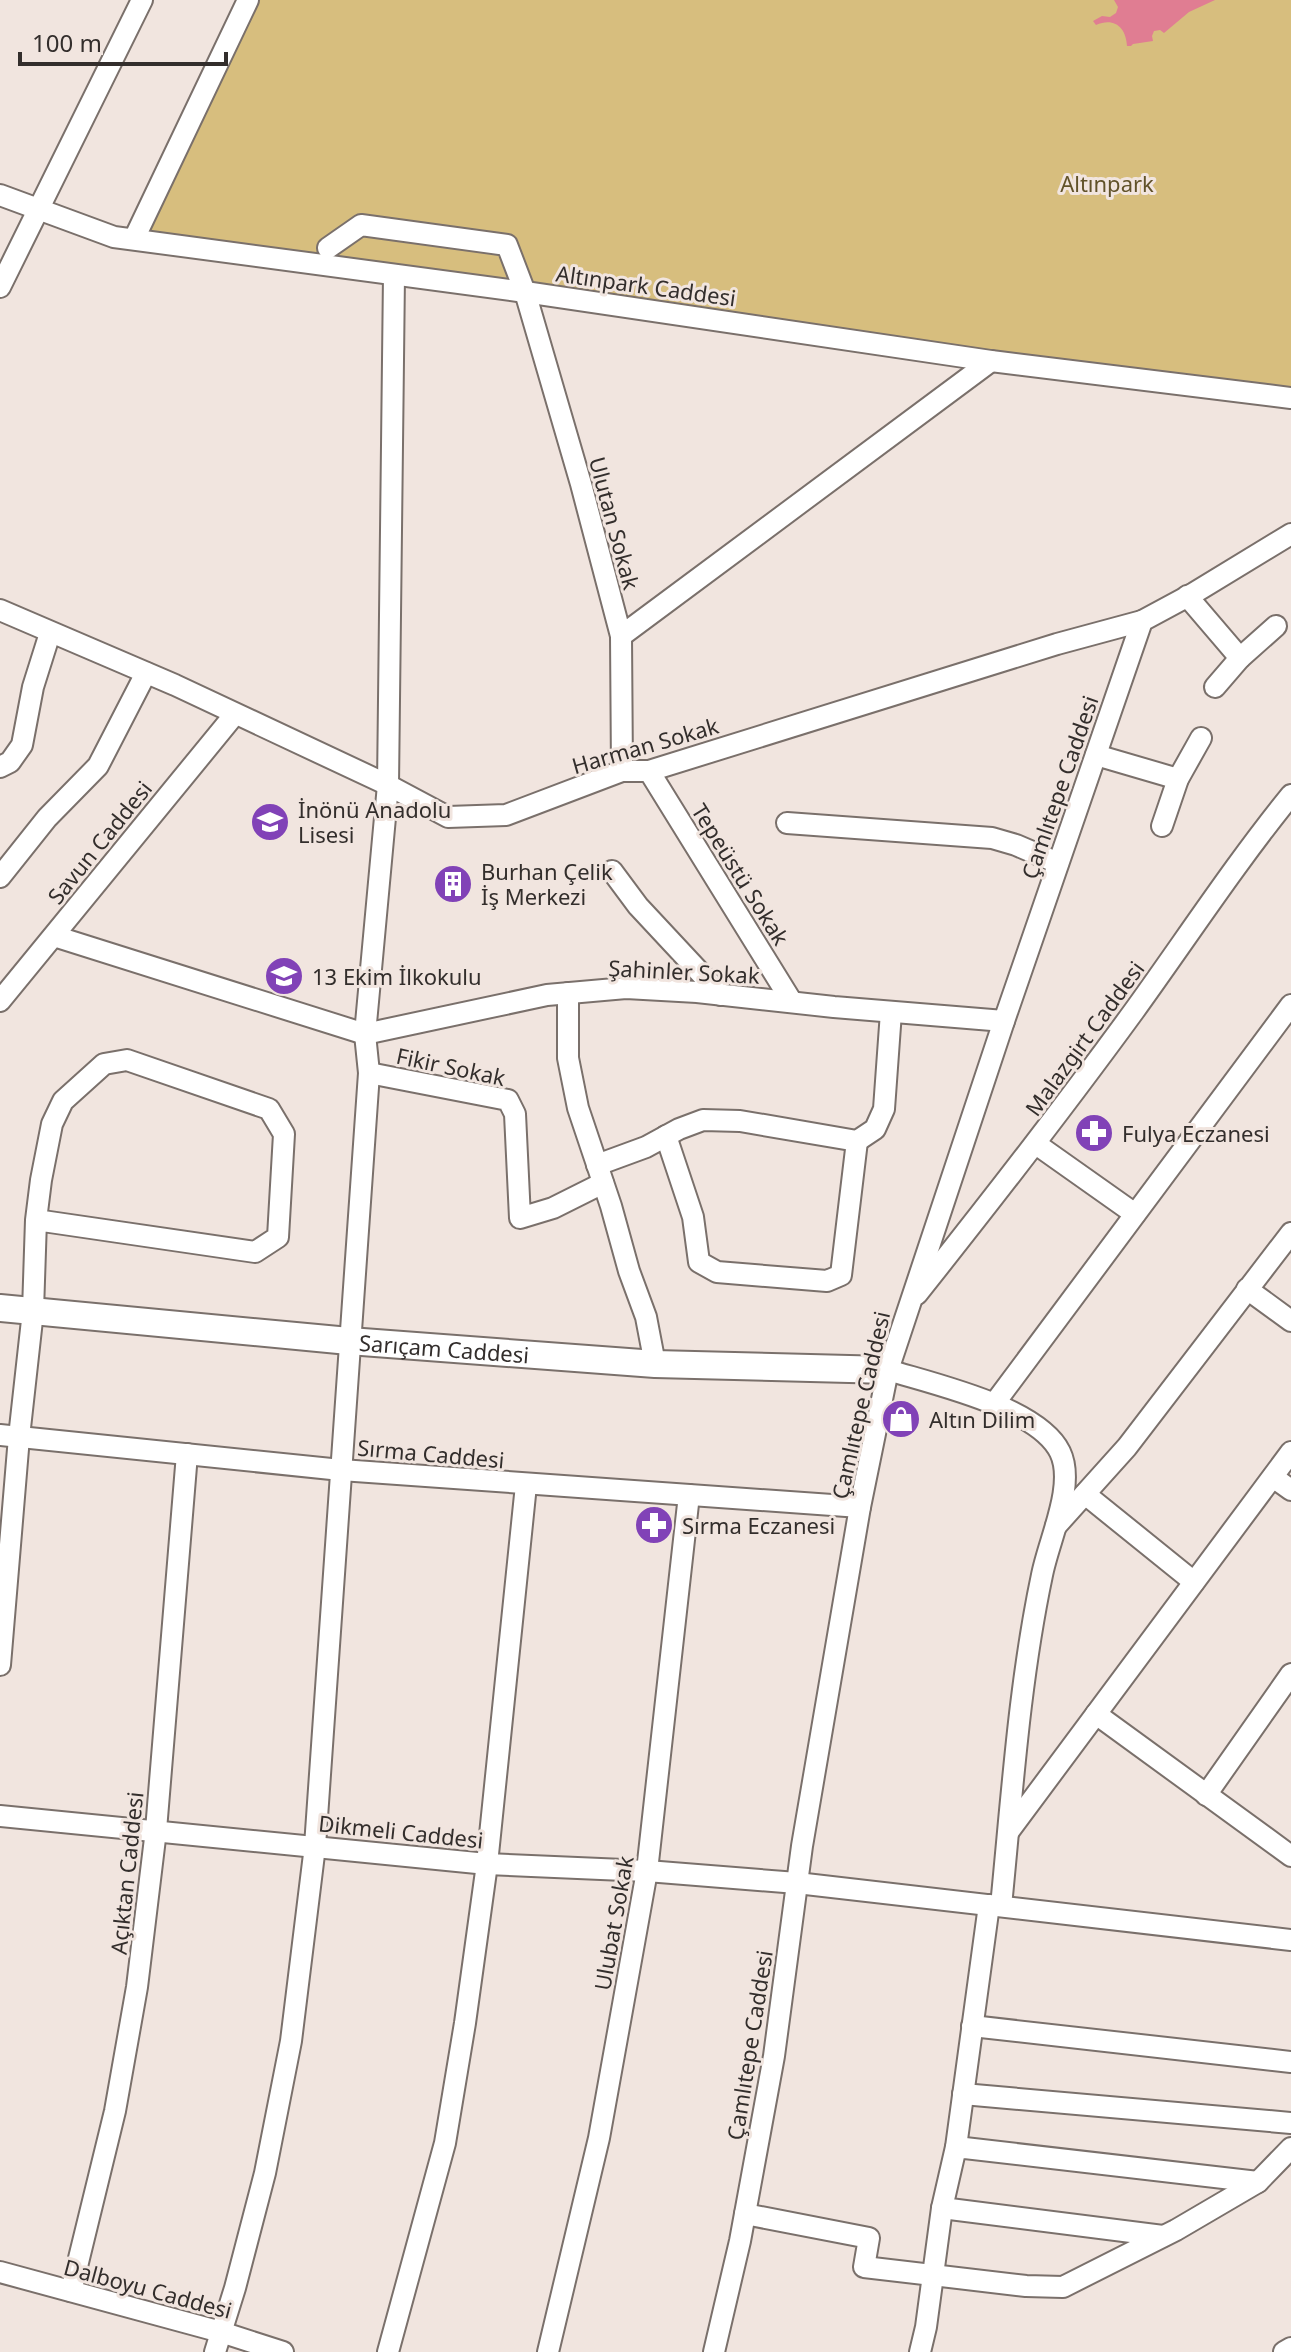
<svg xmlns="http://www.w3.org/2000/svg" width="1291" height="2352" font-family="'Noto Sans',sans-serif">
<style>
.green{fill:#d7be7e}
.water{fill:#e07d92}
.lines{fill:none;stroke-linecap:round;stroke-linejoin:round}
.minor-casing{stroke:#7a706b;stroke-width:24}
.major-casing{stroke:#7a706b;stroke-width:30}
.minor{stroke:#fff;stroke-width:20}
.major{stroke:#fff;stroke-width:26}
.labels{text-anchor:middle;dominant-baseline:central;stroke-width:6;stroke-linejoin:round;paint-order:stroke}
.park-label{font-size:22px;fill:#615229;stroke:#f1e5df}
.street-label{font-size:22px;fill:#332e2c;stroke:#f1e5df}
.poi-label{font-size:22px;fill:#332e2c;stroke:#f1e5df;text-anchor:start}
</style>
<rect width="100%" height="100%" fill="#f1e5df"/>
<path class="green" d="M 248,0 L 1291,0 L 1291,398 L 134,239 Z"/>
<path class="water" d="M 1114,0 L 1215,0 L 1189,12 L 1164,33 L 1160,30 L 1154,31 L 1152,36 L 1153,41 L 1133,44 L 1131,46 L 1127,46 C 1126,27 1114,17 1096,25 L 1093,21 L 1102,16 L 1110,17 L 1116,13 L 1118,7 Z"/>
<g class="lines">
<defs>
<g id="minor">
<path d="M 0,195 L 114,237 L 525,292 L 991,361 L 1291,398"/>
<path d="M 134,239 L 248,0"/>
<path d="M 328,248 L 361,225 L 507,245 L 525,292 L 581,484 L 621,636 L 622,771"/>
<path d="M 0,287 L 142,0"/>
<path d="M 1187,596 L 1240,658 L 1276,626"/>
<path d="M 0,610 L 175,685 L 388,785 L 448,817 L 506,815 L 622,771 L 649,771 L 1057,644 L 1142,621"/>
<path d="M 621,636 L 991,361"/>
<path d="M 1215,687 L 1240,658"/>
<path d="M 1096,755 L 1178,779"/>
<path d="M 0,767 L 10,762 L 22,745 L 33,687 L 50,633"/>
<path d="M 649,771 L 792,1002"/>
<path d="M 787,823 L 992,838 L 1016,845 L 1058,863"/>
<path d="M 1162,826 L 1178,779 L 1201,738"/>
<path d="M 612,871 L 638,906 L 721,995"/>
<path d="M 0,877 L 47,818 L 98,766 L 146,673"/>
<path d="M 54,936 L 365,1034 L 547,995 L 626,988 L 697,992 L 834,1007 L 1004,1021"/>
<path d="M 568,993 L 568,1058 L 578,1108 L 611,1206 L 629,1271 L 646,1317 L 655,1364"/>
<path d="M 0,1001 L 235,714"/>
<path d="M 369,1073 L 508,1100 L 515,1114 L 520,1218 L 553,1208 L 603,1183"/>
<path d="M 666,1136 L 693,1217 L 699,1262 L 717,1272 L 827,1281 L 841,1275 L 857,1141"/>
<path d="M 1036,1144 L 1135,1214"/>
<path d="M 597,1165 L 646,1147 L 679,1129 L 703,1120 L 740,1121 L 857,1141 L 875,1129 L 884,1109 L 891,1012"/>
<path d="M 1247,1289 L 1291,1321"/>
<path d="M 917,1294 C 991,1201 1064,1107 1134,1011 C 1186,939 1235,864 1291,795"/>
<path d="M 888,1370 C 933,1384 1038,1407 1060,1452 C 1076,1485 1049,1539 1042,1575 C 1019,1684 1012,1796 1001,1906"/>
<path d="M 994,1404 L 1291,1005"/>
<path d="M 0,1435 L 341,1470 L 860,1507"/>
<path d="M 1273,1477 L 1291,1490"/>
<path d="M 1085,1494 L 1194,1582"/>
<path d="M 1056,1526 L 1127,1447 L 1291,1233"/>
<path d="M 0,1665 L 19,1437 L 33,1311 L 36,1220 L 41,1180 L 52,1124 L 63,1101 L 104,1064 L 127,1060 L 269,1109 L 284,1134 L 278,1237 L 255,1252 L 36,1220"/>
<path d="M 1096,1714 L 1291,1856"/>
<path d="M 1206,1795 L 1291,1674"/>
<path d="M 0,1816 L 487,1864 L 647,1871 L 797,1883 L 1291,1940"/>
<path d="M 1009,1831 L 1291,1452"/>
<path d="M 972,2026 L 1291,2062"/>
<path d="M 963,2094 L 1291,2123"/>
<path d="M 956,2147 L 989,1905"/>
<path d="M 745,2214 L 869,2238 L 864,2267 L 1026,2286 L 1063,2287 L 1176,2230 L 1258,2182 L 1291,2148"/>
<path d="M 1163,2236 L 942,2208 L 956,2147 L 1258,2182"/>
<path d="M 0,2272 L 221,2332 L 283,2352"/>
<path d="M 71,2291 L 115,2111 L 137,1987 L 156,1830 L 187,1454"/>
<path d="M 215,2352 L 235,2288 L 265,2173 L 291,2041 L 315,1846 L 369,1073 L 365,1034 L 388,785 L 394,275"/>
<path d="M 388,2352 L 445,2143 L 465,2023 L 487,1864 L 526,1485"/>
<path d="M 548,2352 L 599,2138 L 647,1871 L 689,1495"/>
<path d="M 714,2352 L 740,2241 L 774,2056 L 802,1846 L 860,1507 L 888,1370 L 1004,1021 L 1142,621 L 1194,593 L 1291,534"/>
<path d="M 920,2352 L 926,2327 L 942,2208"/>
<path d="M 1284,2352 L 1291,2348"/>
</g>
<g id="major">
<path id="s1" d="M 0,1308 L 349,1341 L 655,1364 L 888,1370"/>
</g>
</defs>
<use href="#minor" class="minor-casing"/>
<use href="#major" class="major-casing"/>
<use href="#minor" class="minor"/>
<use href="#major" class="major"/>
</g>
<defs>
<symbol id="school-disc" viewBox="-11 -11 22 22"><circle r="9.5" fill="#8142b7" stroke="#f1e5df"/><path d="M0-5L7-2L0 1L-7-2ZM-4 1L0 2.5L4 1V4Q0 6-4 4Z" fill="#fff"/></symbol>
<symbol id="building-disc" viewBox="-11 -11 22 22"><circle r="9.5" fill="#8142b7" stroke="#f1e5df"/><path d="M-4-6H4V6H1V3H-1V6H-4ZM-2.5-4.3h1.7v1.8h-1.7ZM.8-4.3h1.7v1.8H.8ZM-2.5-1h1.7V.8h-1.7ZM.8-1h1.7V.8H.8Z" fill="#fff"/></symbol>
<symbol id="pharmacy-disc" viewBox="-11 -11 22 22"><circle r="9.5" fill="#8142b7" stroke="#f1e5df"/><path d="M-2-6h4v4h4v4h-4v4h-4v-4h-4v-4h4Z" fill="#fff"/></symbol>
<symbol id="shop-disc" viewBox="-11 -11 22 22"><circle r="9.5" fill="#8142b7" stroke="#f1e5df"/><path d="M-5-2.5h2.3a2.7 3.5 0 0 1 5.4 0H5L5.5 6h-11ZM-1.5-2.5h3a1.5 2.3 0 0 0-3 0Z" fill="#fff"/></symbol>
</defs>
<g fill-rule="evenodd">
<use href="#school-disc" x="248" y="800" width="44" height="44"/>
<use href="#building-disc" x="431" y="862" width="44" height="44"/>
<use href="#school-disc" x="262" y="954" width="44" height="44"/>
<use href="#pharmacy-disc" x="1072" y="1111" width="44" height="44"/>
<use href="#shop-disc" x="879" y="1397" width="44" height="44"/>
<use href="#pharmacy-disc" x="632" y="1503" width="44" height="44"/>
</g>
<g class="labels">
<g class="park-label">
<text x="1107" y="183">Altınpark</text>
</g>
<g class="street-label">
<text transform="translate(646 285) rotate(8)">Altınpark Caddesi</text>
<text transform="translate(615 523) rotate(75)">Ulutan Sokak</text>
<text transform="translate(645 745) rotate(-16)">Harman Sokak</text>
<text transform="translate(1059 787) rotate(-71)">Çamlıtepe Caddesi</text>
<text transform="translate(99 842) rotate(-51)">Savun Caddesi</text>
<text transform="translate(741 874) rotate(58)">Tepeüstü Sokak</text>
<text transform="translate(684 971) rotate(3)">Şahinler Sokak</text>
<text transform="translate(1084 1038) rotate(-54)">Malazgirt Caddesi</text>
<text transform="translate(451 1066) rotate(12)">Fikir Sokak</text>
<text stroke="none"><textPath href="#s1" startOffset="446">Sarıçam Caddesi</textPath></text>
<text transform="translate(860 1405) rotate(-77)">Çamlıtepe Caddesi</text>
<text transform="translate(431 1453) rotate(5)">Sırma Caddesi</text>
<text transform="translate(401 1831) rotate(6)">Dikmeli Caddesi</text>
<text transform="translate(126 1873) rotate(-84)">Açıktan Caddesi</text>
<text transform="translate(613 1923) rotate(-80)">Ulubat Sokak</text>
<text transform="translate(749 2045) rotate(-81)">Çamlıtepe Caddesi</text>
<text transform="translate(148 2288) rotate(15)">Dalboyu Caddesi</text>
</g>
<g class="poi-label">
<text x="298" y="809">İnönü Anadolu<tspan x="298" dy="25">Lisesi</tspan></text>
<text x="481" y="871">Burhan Çelik<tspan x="481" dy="25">İş Merkezi</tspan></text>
<text x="312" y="976">13 Ekim İlkokulu</text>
<text x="1122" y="1133">Fulya Eczanesi</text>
<text x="929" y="1419">Altın Dilim</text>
<text x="682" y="1525">Sırma Eczanesi</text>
</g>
</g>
<path d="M20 52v12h206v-12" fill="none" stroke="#332e2c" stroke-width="4"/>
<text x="32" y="52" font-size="24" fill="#332e2c" stroke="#f1e5df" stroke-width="6" paint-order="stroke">100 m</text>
</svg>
